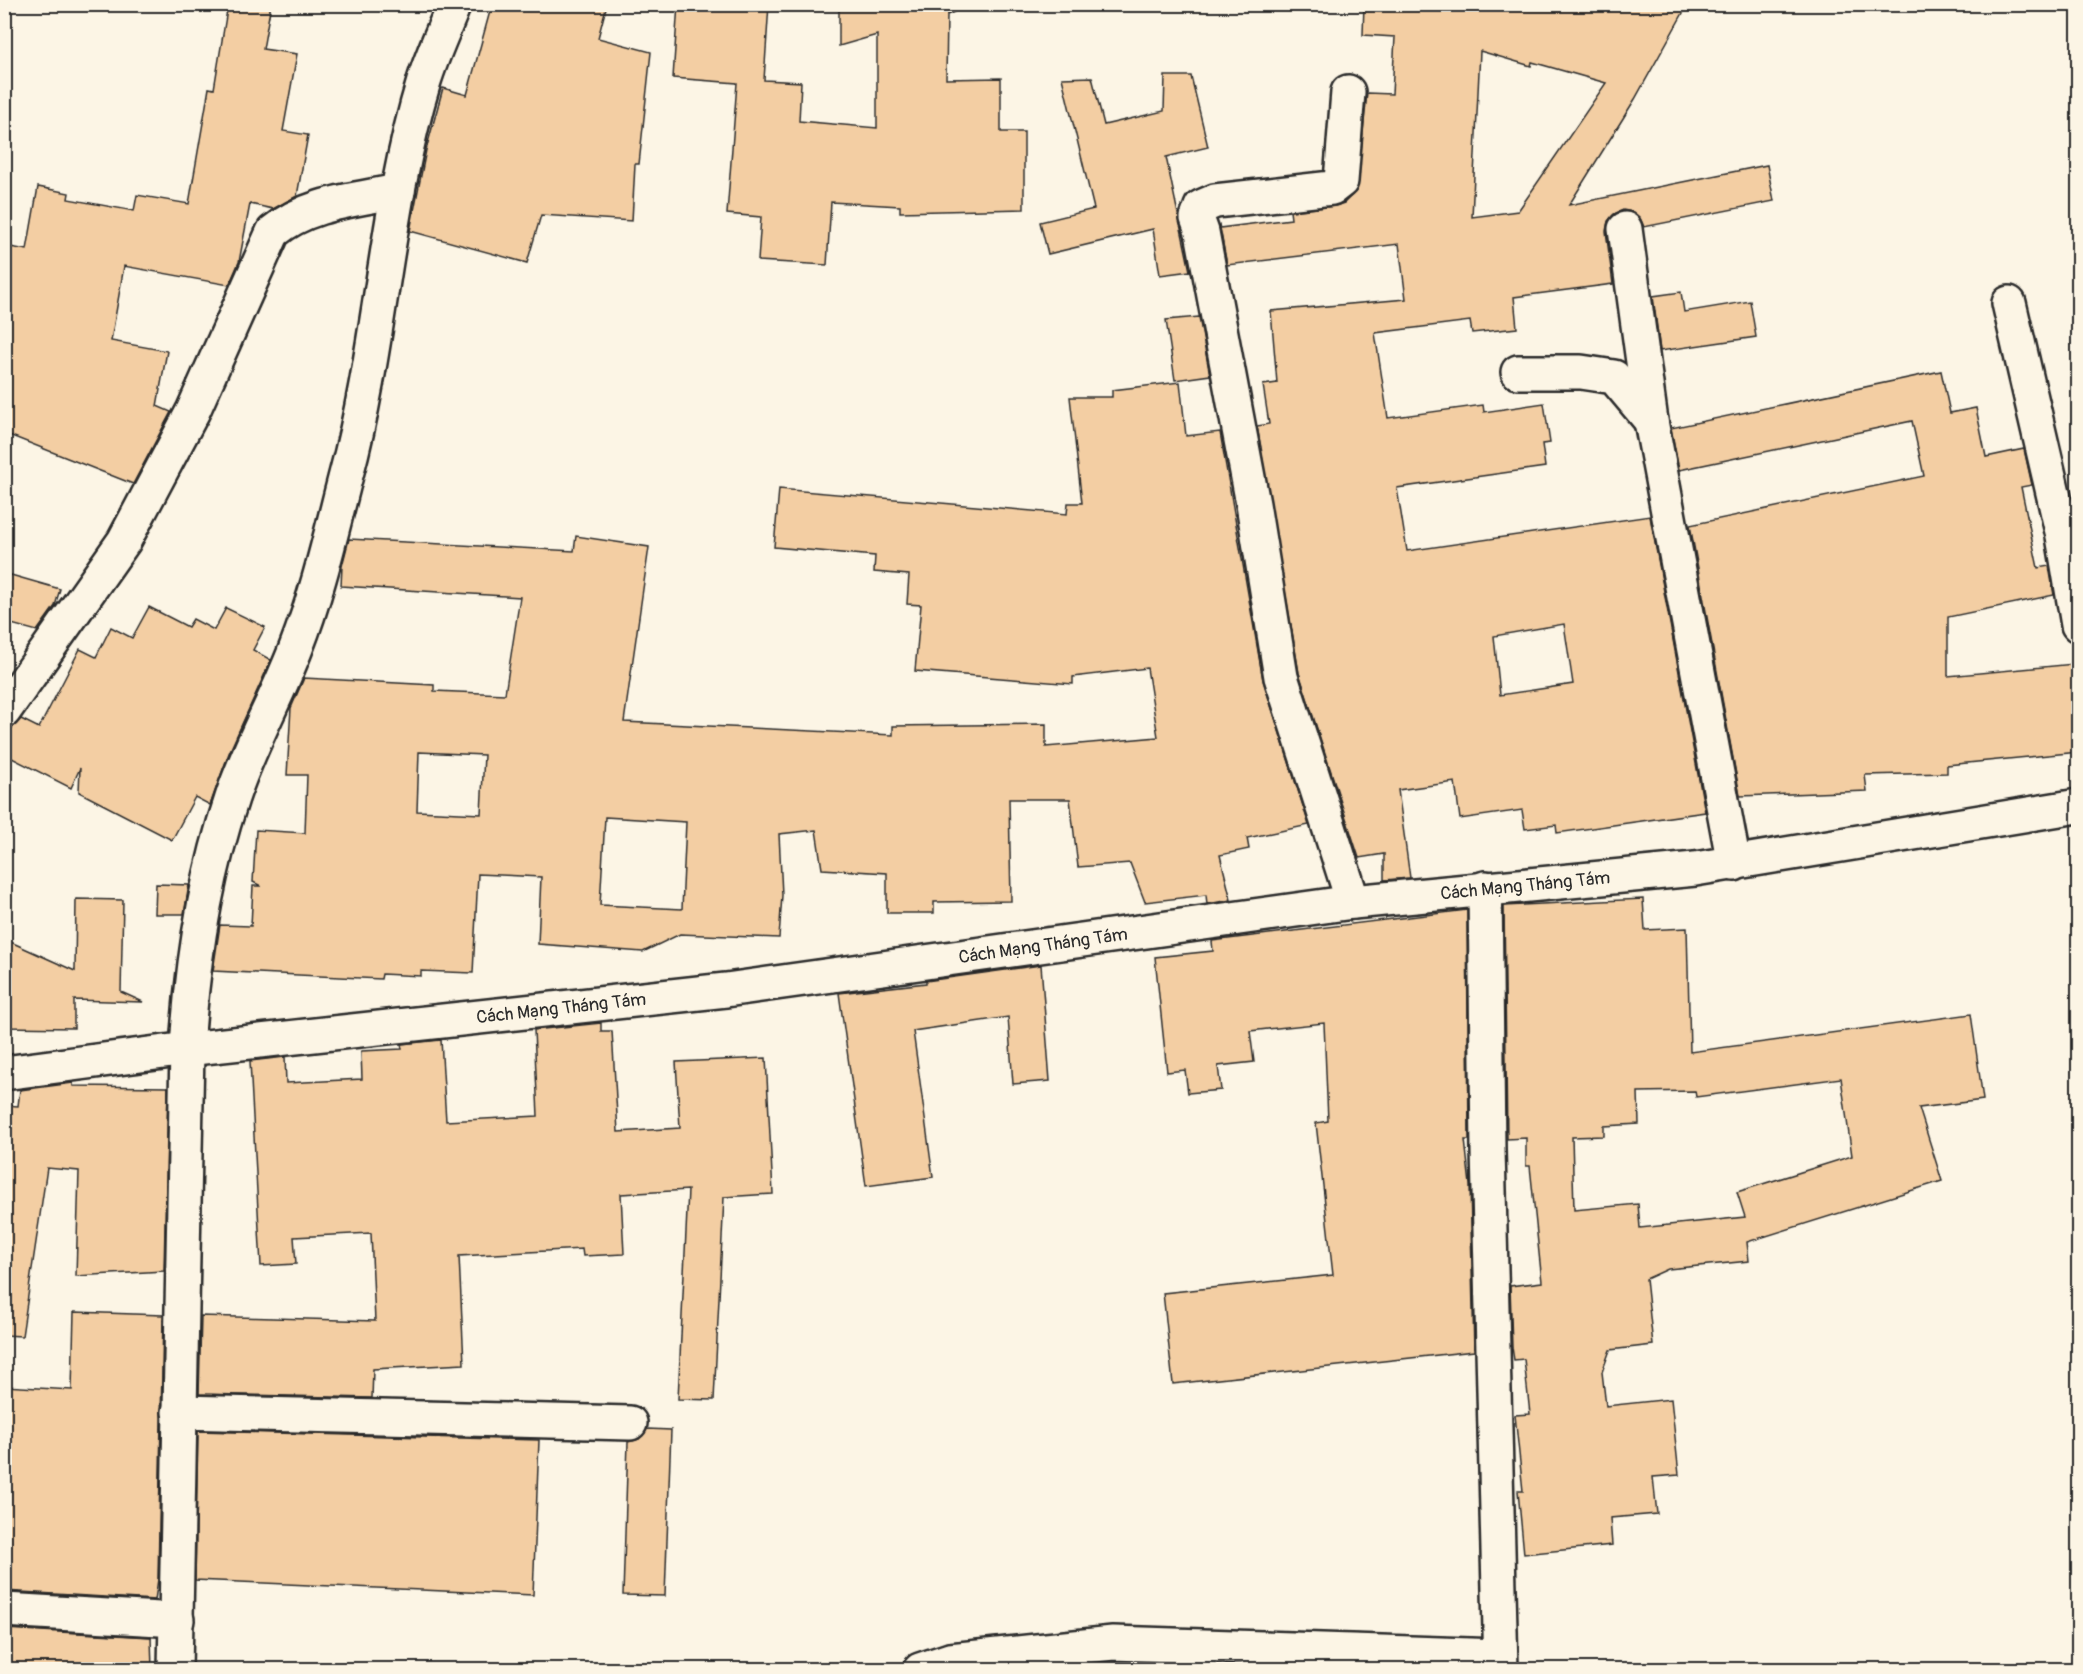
<svg xmlns="http://www.w3.org/2000/svg" width="2083" height="1674" font-family="Pangolin,sans-serif">
<style>
.building{fill:#f3cea3;stroke:#2b2b2b;stroke-width:1.5;fill-rule:evenodd}
.lines{fill:none;stroke-linecap:round;stroke-linejoin:round}
.street-casing{stroke:#2b2b2b;stroke-width:38}
.secondary-casing{stroke:#2b2b2b;stroke-width:38}
.street{stroke:#fcf5e5;stroke-width:33}
.secondary{stroke:#fcf5e5;stroke-width:33}
.labels{text-anchor:middle;dominant-baseline:central;stroke-width:6;stroke-linejoin:round;paint-order:stroke}
.street-label{font-size:18px;fill:#2b2b2b;stroke:#fcf5e5}
</style>
<rect width="100%" height="100%" fill="#fcf5e5"/>
<filter id="ink" filterUnits="userSpaceOnUse"><feTurbulence type="fractalNoise" baseFrequency=".0167" numOctaves="2"/><feDisplacementMap in="SourceGraphic" scale="12" xChannelSelector="R" yChannelSelector="G"/><feConvolveMatrix kernelMatrix="1 2 1 2 8 2 1 2 1" color-interpolation-filters="sRGB"/></filter>
<g filter="url(#ink)">
<g class="building">
<path d="M 228,4 L 271,4 L 263,49 L 297,54 L 283,131 L 308,135 L 297,196 L 273,209 L 250,204 L 239,262 L 229,285 L 124,266 L 111,341 L 167,351 L 157,406 L 171,412 L 133,484 L 4,433 L 4,246 L 27,250 L 38,187 L 69,193 L 68,199 L 134,211 L 137,195 L 189,204 L 209,88 L 214,89 Z"/>
<path d="M 492,4 L 607,4 L 598,38 L 651,52 L 639,164 L 635,164 L 632,221 L 541,215 L 527,263 L 410,231 L 426,150 L 443,88 L 467,95 Z"/>
<path d="M 678,4 L 769,4 L 764,80 L 801,82 L 799,121 L 877,128 L 877,35 L 839,46 L 839,4 L 953,4 L 954,12 L 947,15 L 946,79 L 1001,78 L 1001,132 L 1024,132 L 1024,209 L 900,212 L 900,206 L 831,202 L 827,265 L 758,261 L 761,217 L 727,214 L 737,83 L 673,78 Z"/>
<path d="M 1364,4 L 1688,4 L 1635,99 L 1569,205 L 1767,165 L 1774,201 L 1644,227 L 1640,218 L 1633,212 L 1623,210 L 1614,214 L 1608,221 L 1606,231 L 1613,284 L 1514,297 L 1517,328 L 1472,333 L 1470,321 L 1375,333 L 1388,418 L 1483,405 L 1484,412 L 1544,403 L 1550,443 L 1542,444 L 1545,467 L 1397,488 L 1407,551 L 1650,516 L 1705,812 L 1557,833 L 1556,825 L 1525,829 L 1522,810 L 1460,819 L 1455,782 L 1398,790 L 1410,878 L 1384,880 L 1384,854 L 1359,858 L 1299,673 L 1257,426 L 1269,424 L 1263,385 L 1277,383 L 1271,311 L 1406,299 L 1399,244 L 1227,265 L 1220,228 L 1291,219 L 1290,211 L 1335,206 L 1344,203 L 1357,190 L 1367,93 L 1392,94 L 1395,37 L 1363,35 ZM 1480,51 L 1531,66 L 1532,62 L 1606,83 L 1518,211 L 1472,217 ZM 1564,624 L 1573,684 L 1500,695 L 1494,636 Z"/>
<path d="M 1165,76 L 1191,76 L 1208,147 L 1166,157 L 1190,271 L 1160,275 L 1153,229 L 1048,254 L 1040,222 L 1094,209 L 1062,78 L 1092,77 L 1104,125 L 1164,111 Z"/>
<path d="M 1681,292 L 1684,312 L 1750,301 L 1756,337 L 1660,351 L 1653,296 Z"/>
<path d="M 1199,317 L 1210,375 L 1175,380 L 1166,320 Z"/>
<path d="M 1941,371 L 1950,413 L 1976,408 L 1986,457 L 2024,449 L 2032,485 L 2021,487 L 2038,568 L 2049,566 L 2054,595 L 1948,617 L 1948,676 L 2074,664 L 2079,752 L 1947,765 L 1947,773 L 1865,775 L 1867,791 L 1740,796 L 1690,525 L 1924,476 L 1912,421 L 1679,470 L 1671,428 Z"/>
<path d="M 1180,382 L 1186,436 L 1220,432 L 1263,680 L 1309,825 L 1247,838 L 1249,849 L 1220,855 L 1231,900 L 1207,904 L 1206,895 L 1145,902 L 1130,863 L 1078,867 L 1070,799 L 1009,799 L 1011,901 L 934,902 L 934,913 L 887,913 L 887,873 L 822,869 L 816,830 L 779,834 L 782,895 L 779,938 L 680,934 L 643,952 L 538,944 L 541,877 L 478,874 L 473,973 L 421,971 L 421,976 L 382,974 L 381,979 L 213,971 L 220,925 L 251,926 L 253,886 L 261,886 L 253,882 L 256,830 L 305,833 L 307,775 L 287,775 L 291,708 L 304,678 L 434,685 L 434,691 L 505,694 L 520,597 L 341,586 L 342,566 L 349,539 L 574,551 L 576,536 L 649,547 L 624,722 L 893,735 L 893,726 L 1046,724 L 1046,747 L 1158,737 L 1147,668 L 1073,677 L 1073,684 L 915,671 L 921,605 L 907,604 L 909,575 L 874,572 L 875,556 L 774,547 L 779,489 L 1067,514 L 1068,503 L 1082,503 L 1070,397 L 1112,397 L 1112,390 ZM 419,752 L 484,755 L 481,814 L 417,811 ZM 605,817 L 686,822 L 682,909 L 600,905 Z"/>
<path d="M 4,573 L 60,589 L 55,606 L 37,631 L 4,622 Z"/>
<path d="M 149,607 L 188,627 L 193,619 L 214,630 L 226,608 L 265,627 L 253,650 L 271,660 L 229,753 L 210,805 L 195,797 L 172,840 L 79,792 L 80,768 L 71,788 L 4,754 L 4,729 L 12,728 L 21,719 L 39,728 L 80,649 L 96,657 L 111,627 L 132,638 Z"/>
<path d="M 156,884 L 189,885 L 184,914 L 155,914 Z"/>
<path d="M 76,899 L 123,900 L 121,992 L 143,1002 L 74,1000 L 74,1028 L 4,1027 L 4,939 L 75,971 Z"/>
<path d="M 1643,899 L 1645,930 L 1687,928 L 1690,1052 L 1971,1014 L 1983,1100 L 1919,1108 L 1942,1181 L 1747,1242 L 1749,1261 L 1668,1269 L 1646,1279 L 1653,1345 L 1610,1350 L 1602,1372 L 1606,1406 L 1671,1399 L 1679,1475 L 1653,1477 L 1657,1514 L 1610,1518 L 1612,1545 L 1524,1554 L 1518,1491 L 1523,1491 L 1515,1415 L 1530,1414 L 1524,1359 L 1514,1360 L 1512,1347 L 1510,1286 L 1542,1282 L 1530,1166 L 1526,1166 L 1526,1138 L 1507,1139 L 1504,906 ZM 1841,1078 L 1852,1156 L 1737,1192 L 1745,1217 L 1640,1228 L 1638,1204 L 1574,1210 L 1572,1137 L 1604,1136 L 1604,1126 L 1639,1124 L 1638,1092 L 1695,1091 L 1696,1097 Z"/>
<path d="M 1467,910 L 1469,1140 L 1465,1140 L 1470,1185 L 1474,1351 L 1173,1384 L 1163,1293 L 1333,1275 L 1316,1123 L 1328,1121 L 1324,1023 L 1250,1031 L 1254,1062 L 1218,1066 L 1221,1090 L 1188,1093 L 1185,1070 L 1167,1072 L 1155,957 L 1213,951 L 1212,941 Z"/>
<path d="M 1041,965 L 1050,1081 L 1013,1084 L 1008,1017 L 913,1031 L 933,1177 L 866,1186 L 839,993 L 926,983 L 926,981 Z"/>
<path d="M 601,1023 L 601,1031 L 612,1031 L 618,1132 L 680,1128 L 676,1062 L 766,1058 L 773,1194 L 724,1197 L 714,1400 L 678,1399 L 688,1190 L 621,1194 L 624,1254 L 583,1256 L 582,1249 L 459,1256 L 464,1364 L 373,1369 L 372,1398 L 199,1394 L 201,1316 L 375,1321 L 371,1233 L 294,1237 L 296,1264 L 261,1266 L 250,1061 L 285,1057 L 286,1083 L 362,1079 L 361,1051 L 402,1049 L 401,1044 L 441,1040 L 446,1121 L 538,1116 L 534,1030 Z"/>
<path d="M 73,1083 L 73,1086 L 168,1087 L 164,1271 L 76,1276 L 79,1171 L 47,1168 L 22,1336 L 4,1335 L 4,1105 L 18,1106 L 20,1090 Z"/>
<path d="M 74,1312 L 163,1315 L 158,1579 L 155,1600 L 4,1591 L 4,1386 L 72,1390 Z"/>
<path d="M 647,1429 L 671,1430 L 665,1596 L 623,1595 L 628,1442 L 639,1439 Z"/>
<path d="M 198,1431 L 539,1440 L 533,1595 L 195,1580 Z"/>
<path d="M 4,1629 L 151,1637 L 152,1670 L 4,1670 Z"/>
</g>
<g class="lines">
<defs>
<g id="street">
<path d="M 1348,92 L 1341,181 L 1332,188 L 1215,201 L 1201,207 L 1197,218 L 1202,232 L 1253,504 L 1281,677 L 1353,902"/>
<path d="M 1625,229 L 1651,421 L 1734,864"/>
<path d="M 2009,303 L 2063,536 L 2078,625"/>
<path d="M 1518,372 L 1581,372 L 1614,377 L 1651,421"/>
<path d="M 4,711 L 124,541 L 193,411 L 273,232 C 308,203 355,200 398,191"/>
<path d="M 1485,888 L 1488,1150 L 1501,1670"/>
<path d="M 179,1412 L 630,1423"/>
<path d="M 4,1610 L 177,1620"/>
<path d="M 175,1670 L 187,1049 C 192,965 205,878 232,798 C 249,746 277,698 296,648 C 318,592 331,533 346,475 C 381,346 385,209 424,81 C 432,55 444,30 454,4"/>
<path d="M 920,1670 L 950,1660 L 1113,1643 L 1500,1656"/>
</g>
<g id="secondary">
<path id="s1" d="M 4,1073 L 187,1049 L 726,990 L 1353,902 L 1695,869 L 2078,806"/>
</g>
</defs>
<use href="#street" class="street-casing"/>
<use href="#secondary" class="secondary-casing"/>
<use href="#street" class="street"/>
<use href="#secondary" class="secondary"/>
</g>
</g>
<g class="labels">
<g class="street-label">
<text stroke="none"><textPath href="#s1" startOffset="1533">Cách Mạng Tháng Tám</textPath></text>
<text stroke="none"><textPath href="#s1" startOffset="1047">Cách Mạng Tháng Tám</textPath></text>
<text stroke="none"><textPath href="#s1" startOffset="561">Cách Mạng Tháng Tám</textPath></text>
</g>
</g>
<rect width="2083" height="1674" fill="none" stroke="#fcf5e5" stroke-width="24"/>
<rect x="12" y="12" width="2059" height="1650" fill="none" stroke="#2b2b2b" stroke-width="2" filter="url(#ink)"/>
</svg>
